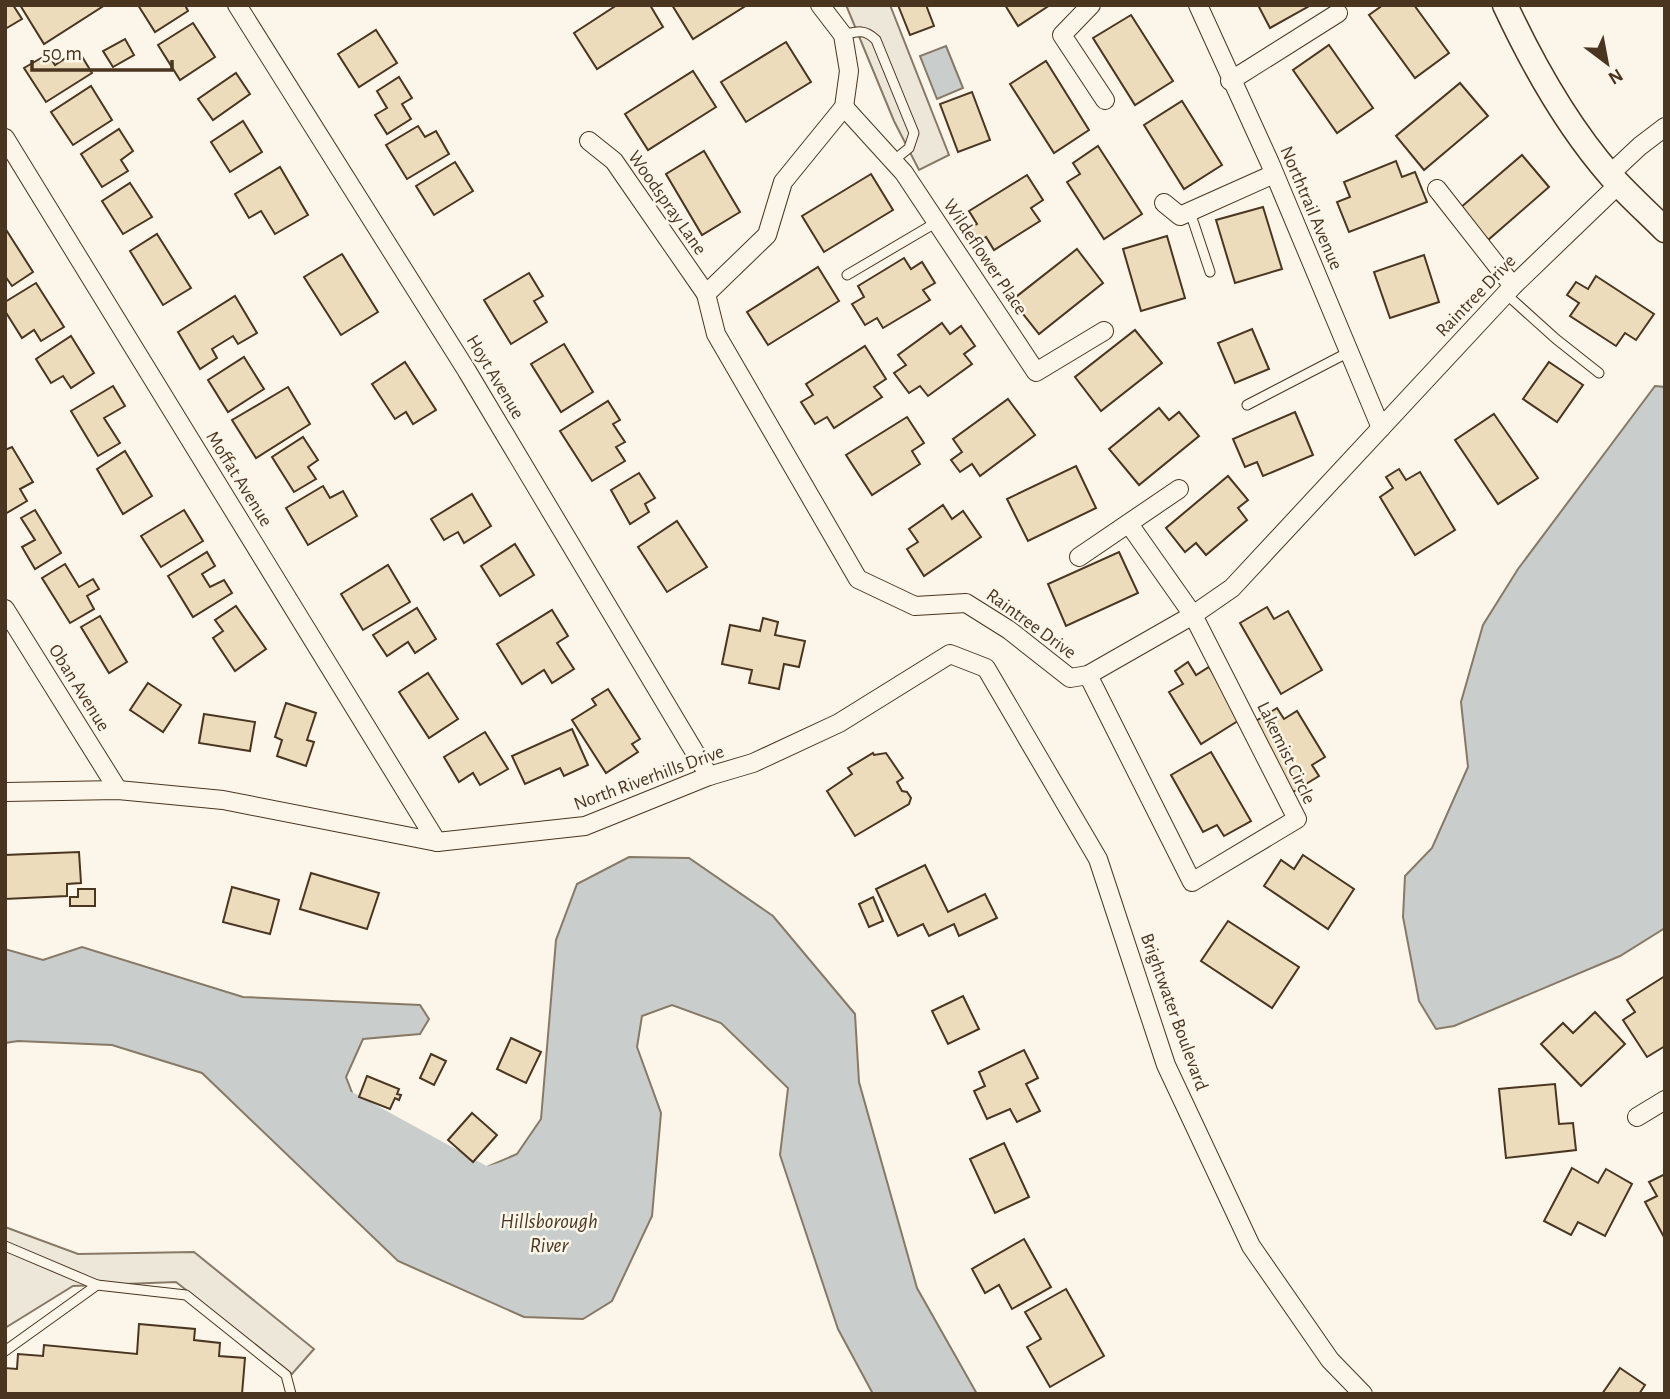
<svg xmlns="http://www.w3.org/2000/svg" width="1670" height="1399" font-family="'Alegreya Sans',sans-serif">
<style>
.parking{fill:#ede7d9;stroke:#887966;stroke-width:2}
.water{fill:#c9cecd;stroke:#887966;stroke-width:2}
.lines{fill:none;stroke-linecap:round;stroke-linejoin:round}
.river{stroke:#c9cecd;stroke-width:33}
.building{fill:#ecdcbc;stroke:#4a3520;stroke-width:2}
.lane-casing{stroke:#4a3520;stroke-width:11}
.street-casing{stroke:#4a3520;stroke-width:20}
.secondary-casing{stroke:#4a3520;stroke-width:27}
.lane{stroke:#fbf6e9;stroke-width:9}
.street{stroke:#fbf6e9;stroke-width:18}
.secondary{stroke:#fbf6e9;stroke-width:24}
.labels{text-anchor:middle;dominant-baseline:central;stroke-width:5;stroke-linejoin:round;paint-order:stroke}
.street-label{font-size:19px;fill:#4a3520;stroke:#fbf6e9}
.water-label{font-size:21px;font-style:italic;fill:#4a3520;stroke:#fbf6e9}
</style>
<rect width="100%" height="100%" fill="#fbf6e9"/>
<g class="parking">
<path d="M 846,5 L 890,5 L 949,155 L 919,170 L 894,121 Z"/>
<path d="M 5,1227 L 78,1254 L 194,1252 L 314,1349 L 292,1374 L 176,1282 L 73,1286 L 5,1328 Z"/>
</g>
<g class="water">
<path d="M 946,46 L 963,88 L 937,99 L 920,56 Z"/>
<path d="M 1655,386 L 1665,387 L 1665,928 L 1620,956 L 1454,1026 L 1436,1029 L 1419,1001 L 1403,917 L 1405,876 L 1432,848 L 1468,767 L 1461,702 L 1483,625 L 1518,569 Z"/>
<path d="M 629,857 L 689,858 L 773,916 L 855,1014 L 859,1082 L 917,1288 L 977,1394 L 873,1394 L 838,1329 L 780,1155 L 788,1088 L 721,1023 L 672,1005 L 642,1016 L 637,1047 L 661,1113 L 652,1216 L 612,1301 L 583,1319 L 524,1317 L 398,1261 L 202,1073 L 112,1045 L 18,1041 L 5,1043 L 5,949 L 43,960 L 82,947 L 243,997 L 420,1005 L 429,1019 L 420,1034 L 363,1039 L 346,1077 L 358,1108 L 452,1182 L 517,1154 L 541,1119 L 556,940 L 577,884 Z"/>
</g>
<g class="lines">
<path class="river" d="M 347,1108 L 485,1184 L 510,1177"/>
</g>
<g class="building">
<path d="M 5,5 L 13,5 L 22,19 L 5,29 Z"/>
<path d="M 20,5 L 105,5 L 44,44 Z"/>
<path d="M 138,5 L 185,5 L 188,11 L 155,32 Z"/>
<path d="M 617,5 L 650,5 L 663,27 L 597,69 L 574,33 Z"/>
<path d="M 672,5 L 747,5 L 693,39 Z"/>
<path d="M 898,5 L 926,5 L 934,26 L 910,35 Z"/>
<path d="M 1005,5 L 1050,5 L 1018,26 Z"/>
<path d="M 1258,5 L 1311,5 L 1270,28 Z"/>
<path d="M 1383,5 L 1414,5 L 1449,53 L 1415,78 L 1369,15 Z"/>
<path d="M 1131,15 L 1173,81 L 1135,105 L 1093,38 Z"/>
<path d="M 193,23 L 215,57 L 180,80 L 158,45 Z"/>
<path d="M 376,30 L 397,63 L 359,87 L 338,54 Z"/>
<path d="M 125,39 L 134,55 L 113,67 L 103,51 Z"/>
<path d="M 786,42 L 811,82 L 746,122 L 721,82 Z"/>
<path d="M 1329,45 L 1373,108 L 1337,133 L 1293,70 Z"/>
<path d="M 78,50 L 92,73 L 46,102 L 24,68 L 48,54 L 55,65 Z"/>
<path d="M 1046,61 L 1089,130 L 1054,153 L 1010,84 Z"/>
<path d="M 693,71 L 716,107 L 648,150 L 625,114 Z"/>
<path d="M 236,73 L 250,94 L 213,120 L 198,99 Z"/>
<path d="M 399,77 L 412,98 L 402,104 L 411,119 L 387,134 L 375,115 L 387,108 L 377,91 Z"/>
<path d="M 1460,83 L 1488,116 L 1424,170 L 1396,136 Z"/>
<path d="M 91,86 L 112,120 L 73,145 L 51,112 Z"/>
<path d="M 972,92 L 990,140 L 958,152 L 940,104 Z"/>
<path d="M 1182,101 L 1222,165 L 1184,189 L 1144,125 Z"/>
<path d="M 243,121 L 262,152 L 230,172 L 211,142 Z"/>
<path d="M 418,126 L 425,137 L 436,131 L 449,154 L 407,179 L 386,145 Z"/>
<path d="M 119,129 L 133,151 L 121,160 L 128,171 L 102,187 L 81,154 Z"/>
<path d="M 1098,146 L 1142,214 L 1104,239 L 1067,182 L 1080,174 L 1073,163 Z"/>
<path d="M 704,151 L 740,212 L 702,235 L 666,174 Z"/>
<path d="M 1522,155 L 1549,187 L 1488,240 L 1460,208 Z"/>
<path d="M 1396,161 L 1402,177 L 1415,172 L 1427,202 L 1349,232 L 1337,202 L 1350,197 L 1344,182 Z"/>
<path d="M 455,162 L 473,191 L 434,215 L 416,186 Z"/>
<path d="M 280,167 L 308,215 L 275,234 L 261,211 L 249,218 L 235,194 Z"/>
<path d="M 871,174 L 893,210 L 824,252 L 802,216 Z"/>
<path d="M 1027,175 L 1043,200 L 1031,208 L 1040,221 L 994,250 L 986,237 L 974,245 L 966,231 L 977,224 L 969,211 Z"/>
<path d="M 130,183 L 152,217 L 123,234 L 102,201 Z"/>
<path d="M 1263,207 L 1282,269 L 1235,283 L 1216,220 Z"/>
<path d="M 5,228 L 33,272 L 12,286 L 5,276 Z"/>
<path d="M 157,234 L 191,288 L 163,305 L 130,251 Z"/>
<path d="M 1167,236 L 1185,298 L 1141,311 L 1123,249 Z"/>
<path d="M 1077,249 L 1103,283 L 1039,334 L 1012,300 Z"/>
<path d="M 342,254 L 378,312 L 341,335 L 304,277 Z"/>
<path d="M 1424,255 L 1439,302 L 1390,318 L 1374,272 Z"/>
<path d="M 904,258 L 911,269 L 922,262 L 935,283 L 923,290 L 930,300 L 883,328 L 877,318 L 865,325 L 852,304 L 864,297 L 858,286 Z"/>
<path d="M 818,267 L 839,301 L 768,345 L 747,312 Z"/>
<path d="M 529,273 L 543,296 L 534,301 L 547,322 L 511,344 L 484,300 Z"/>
<path d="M 1596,276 L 1654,314 L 1636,340 L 1625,333 L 1616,346 L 1570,316 L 1579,303 L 1567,295 L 1576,282 L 1588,289 Z"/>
<path d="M 36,283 L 64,327 L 41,341 L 34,330 L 22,338 L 5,311 L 5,302 Z"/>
<path d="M 235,296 L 257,333 L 238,344 L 233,336 L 212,349 L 217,358 L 200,369 L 178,332 Z"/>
<path d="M 942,323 L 950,334 L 961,326 L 975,346 L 964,354 L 972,364 L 928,396 L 920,386 L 909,393 L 894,373 L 906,365 L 898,355 Z"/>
<path d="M 1252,329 L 1269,369 L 1235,383 L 1218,343 Z"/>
<path d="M 1135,330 L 1162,363 L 1101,411 L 1075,377 Z"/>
<path d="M 71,336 L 94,373 L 71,388 L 63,376 L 51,383 L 36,359 Z"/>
<path d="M 564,344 L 593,392 L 561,412 L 531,364 Z"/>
<path d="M 865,346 L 886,379 L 874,387 L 882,397 L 834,428 L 827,417 L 815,424 L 801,402 L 813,395 L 806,384 Z"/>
<path d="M 244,357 L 264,389 L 228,412 L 208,380 Z"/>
<path d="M 405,362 L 436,410 L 413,424 L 406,412 L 395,419 L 372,384 Z"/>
<path d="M 1549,362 L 1583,385 L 1557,422 L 1523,399 Z"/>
<path d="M 113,386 L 125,406 L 104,418 L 120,443 L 98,456 L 71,411 Z"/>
<path d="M 288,387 L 310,424 L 256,458 L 232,420 Z"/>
<path d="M 1008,399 L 1035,435 L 980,476 L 972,464 L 960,472 L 951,460 L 962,452 L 953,439 Z"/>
<path d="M 608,401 L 620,420 L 613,424 L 625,442 L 616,447 L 625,461 L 592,481 L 560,431 Z"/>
<path d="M 1159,408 L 1169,420 L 1179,412 L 1199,436 L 1139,485 L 1109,449 Z"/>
<path d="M 1295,412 L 1313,455 L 1263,476 L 1257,462 L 1245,467 L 1233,439 Z"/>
<path d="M 1494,414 L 1538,478 L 1498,504 L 1455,440 Z"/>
<path d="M 907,417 L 924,443 L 912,451 L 920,464 L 872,495 L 846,455 Z"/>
<path d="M 303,437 L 318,460 L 308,467 L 316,479 L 294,492 L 272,457 Z"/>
<path d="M 12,447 L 33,482 L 20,489 L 27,501 L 5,514 L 5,450 Z"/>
<path d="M 125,451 L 152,496 L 123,514 L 97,469 Z"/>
<path d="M 1076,466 L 1096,508 L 1028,541 L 1007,499 Z"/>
<path d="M 1399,469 L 1406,480 L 1420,472 L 1455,530 L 1415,555 L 1380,497 L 1393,488 L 1386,477 Z"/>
<path d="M 639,473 L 655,498 L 645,504 L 649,512 L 630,524 L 611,490 Z"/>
<path d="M 1228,476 L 1248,500 L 1238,508 L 1247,520 L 1206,555 L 1196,543 L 1185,552 L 1166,528 Z"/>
<path d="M 323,486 L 330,498 L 343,491 L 357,516 L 308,545 L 286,508 Z"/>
<path d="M 472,494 L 491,526 L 464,543 L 458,532 L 444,540 L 431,519 Z"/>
<path d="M 943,505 L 952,519 L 963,511 L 981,537 L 924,576 L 907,549 L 918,542 L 909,529 Z"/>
<path d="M 35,510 L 61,553 L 35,569 L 22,547 L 35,540 L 21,518 Z"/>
<path d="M 184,510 L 203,541 L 161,567 L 141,536 Z"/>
<path d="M 677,521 L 707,567 L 667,592 L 638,547 Z"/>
<path d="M 515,544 L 534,575 L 500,596 L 481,566 Z"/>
<path d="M 207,552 L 215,566 L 202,574 L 210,587 L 224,580 L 232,593 L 193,617 L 168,576 Z"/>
<path d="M 1119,552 L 1138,593 L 1066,626 L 1048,584 Z"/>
<path d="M 65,564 L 79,587 L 93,579 L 99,589 L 87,596 L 94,609 L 70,623 L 42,578 Z"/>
<path d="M 388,565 L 410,602 L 363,630 L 341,594 Z"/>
<path d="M 236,606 L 266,649 L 235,671 L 213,638 L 223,631 L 215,620 Z"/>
<path d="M 1267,607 L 1274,619 L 1288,611 L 1322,670 L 1281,694 L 1240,623 Z"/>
<path d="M 417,608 L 436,639 L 415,653 L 408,642 L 387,656 L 373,635 Z"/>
<path d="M 552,610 L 568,636 L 557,643 L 574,669 L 552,683 L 544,670 L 522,684 L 497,644 Z"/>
<path d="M 100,616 L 127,662 L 109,673 L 81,627 Z"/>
<path d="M 763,618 L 778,622 L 775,635 L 805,641 L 799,667 L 784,664 L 779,689 L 749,683 L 752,670 L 722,664 L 730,625 L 760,631 Z"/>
<path d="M 1188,662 L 1196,675 L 1209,667 L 1241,719 L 1201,744 L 1169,692 L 1183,684 L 1175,671 Z"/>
<path d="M 428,673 L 458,719 L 429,738 L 399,692 Z"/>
<path d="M 148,683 L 181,705 L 163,732 L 130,710 Z"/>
<path d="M 608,689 L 640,739 L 632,744 L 638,752 L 606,773 L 572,720 L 596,705 L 592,699 Z"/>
<path d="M 286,703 L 316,713 L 307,740 L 314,742 L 306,766 L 277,756 L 282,740 L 275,737 Z"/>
<path d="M 1277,708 L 1284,719 L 1297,711 L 1325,757 L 1312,765 L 1319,776 L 1293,792 L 1251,724 Z"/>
<path d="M 204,714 L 255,722 L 250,751 L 199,743 Z"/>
<path d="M 572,729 L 588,765 L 564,776 L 560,768 L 525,784 L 512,756 Z"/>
<path d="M 485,732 L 508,769 L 480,785 L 473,773 L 459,782 L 444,757 Z"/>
<path d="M 1211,752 L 1251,821 L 1224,836 L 1217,825 L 1203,832 L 1171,775 Z"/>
<path d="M 873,753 L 874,755 L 886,753 L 903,778 L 897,782 L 902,791 L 907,792 L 911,798 L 909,804 L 855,836 L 827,791 L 852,774 L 848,768 Z"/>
<path d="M 79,852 L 81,883 L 67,884 L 67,896 L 5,899 L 5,855 Z"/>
<path d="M 1303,855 L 1354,889 L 1328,929 L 1264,886 L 1281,860 L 1294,869 Z"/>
<path d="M 925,865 L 948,912 L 985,894 L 997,918 L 959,936 L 954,924 L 929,936 L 923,924 L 898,936 L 876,889 Z"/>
<path d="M 311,873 L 379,893 L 367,929 L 300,909 Z"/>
<path d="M 232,887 L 279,900 L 270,934 L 223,922 Z"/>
<path d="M 78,889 L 95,889 L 95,906 L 70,906 L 70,897 L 78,897 Z"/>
<path d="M 873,897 L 883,921 L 869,927 L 859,904 Z"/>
<path d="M 1228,921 L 1299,967 L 1272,1008 L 1201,961 Z"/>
<path d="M 1665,976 L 1665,1046 L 1647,1057 L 1623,1020 L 1635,1012 L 1627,1000 Z"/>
<path d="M 963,996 L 979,1029 L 948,1044 L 932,1011 Z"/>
<path d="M 1595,1012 L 1625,1044 L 1581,1086 L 1541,1044 L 1563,1023 L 1573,1033 Z"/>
<path d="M 511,1038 L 541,1052 L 526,1083 L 497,1069 Z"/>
<path d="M 1024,1050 L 1038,1078 L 1026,1084 L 1040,1111 L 1017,1122 L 1010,1109 L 987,1119 L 974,1091 L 985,1086 L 979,1072 Z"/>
<path d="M 431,1054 L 446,1061 L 434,1085 L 420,1078 Z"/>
<path d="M 367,1076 L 399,1089 L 397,1094 L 401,1095 L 399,1100 L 395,1098 L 390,1109 L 359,1097 Z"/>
<path d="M 1555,1084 L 1559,1124 L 1573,1123 L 1576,1150 L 1506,1158 L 1499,1089 Z"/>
<path d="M 472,1113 L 497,1135 L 473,1162 L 448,1140 Z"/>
<path d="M 1004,1143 L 1029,1197 L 995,1213 L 970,1159 Z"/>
<path d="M 1572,1168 L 1598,1183 L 1606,1169 L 1632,1184 L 1605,1236 L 1578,1222 L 1571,1235 L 1544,1221 Z"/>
<path d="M 1665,1174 L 1665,1239 L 1645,1202 L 1657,1196 L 1649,1182 Z"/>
<path d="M 1024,1239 L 1051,1287 L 1012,1309 L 999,1285 L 985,1293 L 972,1269 Z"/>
<path d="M 1066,1289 L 1104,1356 L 1050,1387 L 1027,1347 L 1041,1339 L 1025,1312 Z"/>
<path d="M 139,1324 L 195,1329 L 194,1340 L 220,1343 L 219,1356 L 245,1358 L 242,1394 L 5,1394 L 5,1368 L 17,1369 L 18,1354 L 43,1356 L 44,1345 L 137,1354 Z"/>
<path d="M 1620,1368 L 1645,1385 L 1639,1394 L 1602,1394 Z"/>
</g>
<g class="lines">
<defs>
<g id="lane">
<path d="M 843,35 C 858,31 865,29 876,40 L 914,133 L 909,148 L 893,161"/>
<path d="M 1190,212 L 1210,272"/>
<path d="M 847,275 L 937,222"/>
<path d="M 1506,294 L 1556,339 L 1599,373"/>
<path d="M 1247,405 L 1349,352"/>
<path d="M 5,1246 L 97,1285"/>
<path d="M 5,1351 L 97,1285 L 186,1295 L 286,1375 L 291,1394"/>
</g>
<g id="street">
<path d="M 237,5 L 467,371 L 709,776"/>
<path d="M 820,5 L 843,35 L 849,71 L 844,107 L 783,182 L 767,235 L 706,294 L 716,334 L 858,579 L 915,606 L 966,603 L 1009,630 L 1070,678 L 1088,675 L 1193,615 L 1232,588 L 1513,286 L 1619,184"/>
<path d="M 1091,5 L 1062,35 L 1105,100"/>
<path d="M 1198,5 L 1270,163 L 1381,428"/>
<path d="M 1230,81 L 1338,13"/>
<path d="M 844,107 L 904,173 L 1036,372 L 1104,331"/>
<path d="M 5,138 L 437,842"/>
<path d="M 589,141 L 614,161 L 706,294"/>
<path d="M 1610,174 L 1640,146 L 1665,127"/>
<path d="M 1437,189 L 1513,286"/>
<path d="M 1164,203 L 1180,216 L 1274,174"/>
<path d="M 1079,557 L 1179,489"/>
<path d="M 5,609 L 118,790"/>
<path d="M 1088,675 L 1192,882 L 1297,819 L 1193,615 L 1129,524"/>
<path d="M 5,792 L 118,790 L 223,800 L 437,842 L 585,826 L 709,776 L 753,763 L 839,723 L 950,654 L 986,668 L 1098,859 L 1166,1065 L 1251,1246 L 1330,1360 L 1363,1394"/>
<path d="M 1637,1117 L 1665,1100"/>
</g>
<path id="secondary" d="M 1505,5 C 1533,65 1567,126 1611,176 C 1628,195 1647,212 1665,230"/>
</defs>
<use href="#lane" class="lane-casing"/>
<use href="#street" class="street-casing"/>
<use href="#secondary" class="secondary-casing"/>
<use href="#lane" class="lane"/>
<use href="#street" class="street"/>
<use href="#secondary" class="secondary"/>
</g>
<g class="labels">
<g class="street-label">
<text transform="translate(667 203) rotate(55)">Woodspray Lane</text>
<text transform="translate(1311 208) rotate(67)">Northtrail Avenue</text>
<text transform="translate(985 257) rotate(56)">Wildeflower Place</text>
<text transform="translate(1476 296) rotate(-46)">Raintree Drive</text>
<text transform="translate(495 377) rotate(59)">Hoyt Avenue</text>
<text transform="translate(239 479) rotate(58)">Moffat Avenue</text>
<text transform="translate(1031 624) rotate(36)">Raintree Drive</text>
<text transform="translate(79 688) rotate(58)">Oban Avenue</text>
<text transform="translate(1286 753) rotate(64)">Lakemist Circle</text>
<text transform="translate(649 778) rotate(-20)">North Riverhills Drive</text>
<text transform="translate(1174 1012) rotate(70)">Brightwater Boulevard</text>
</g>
<g class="water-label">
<text x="549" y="1221">Hillsborough<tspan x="549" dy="24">River</tspan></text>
</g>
</g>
<rect width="1670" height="1399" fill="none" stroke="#4a3520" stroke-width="14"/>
<g transform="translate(1607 63) rotate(148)" stroke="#fbf6e9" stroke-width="5" paint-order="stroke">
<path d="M0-5L12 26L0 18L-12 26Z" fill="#4a3520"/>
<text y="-10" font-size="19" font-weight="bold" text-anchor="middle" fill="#4a3520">N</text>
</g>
<path d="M32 60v10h140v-10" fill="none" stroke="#4a3520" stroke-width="3.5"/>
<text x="42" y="60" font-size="21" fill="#4a3520" stroke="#fbf6e9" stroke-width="5" paint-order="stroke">50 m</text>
</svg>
